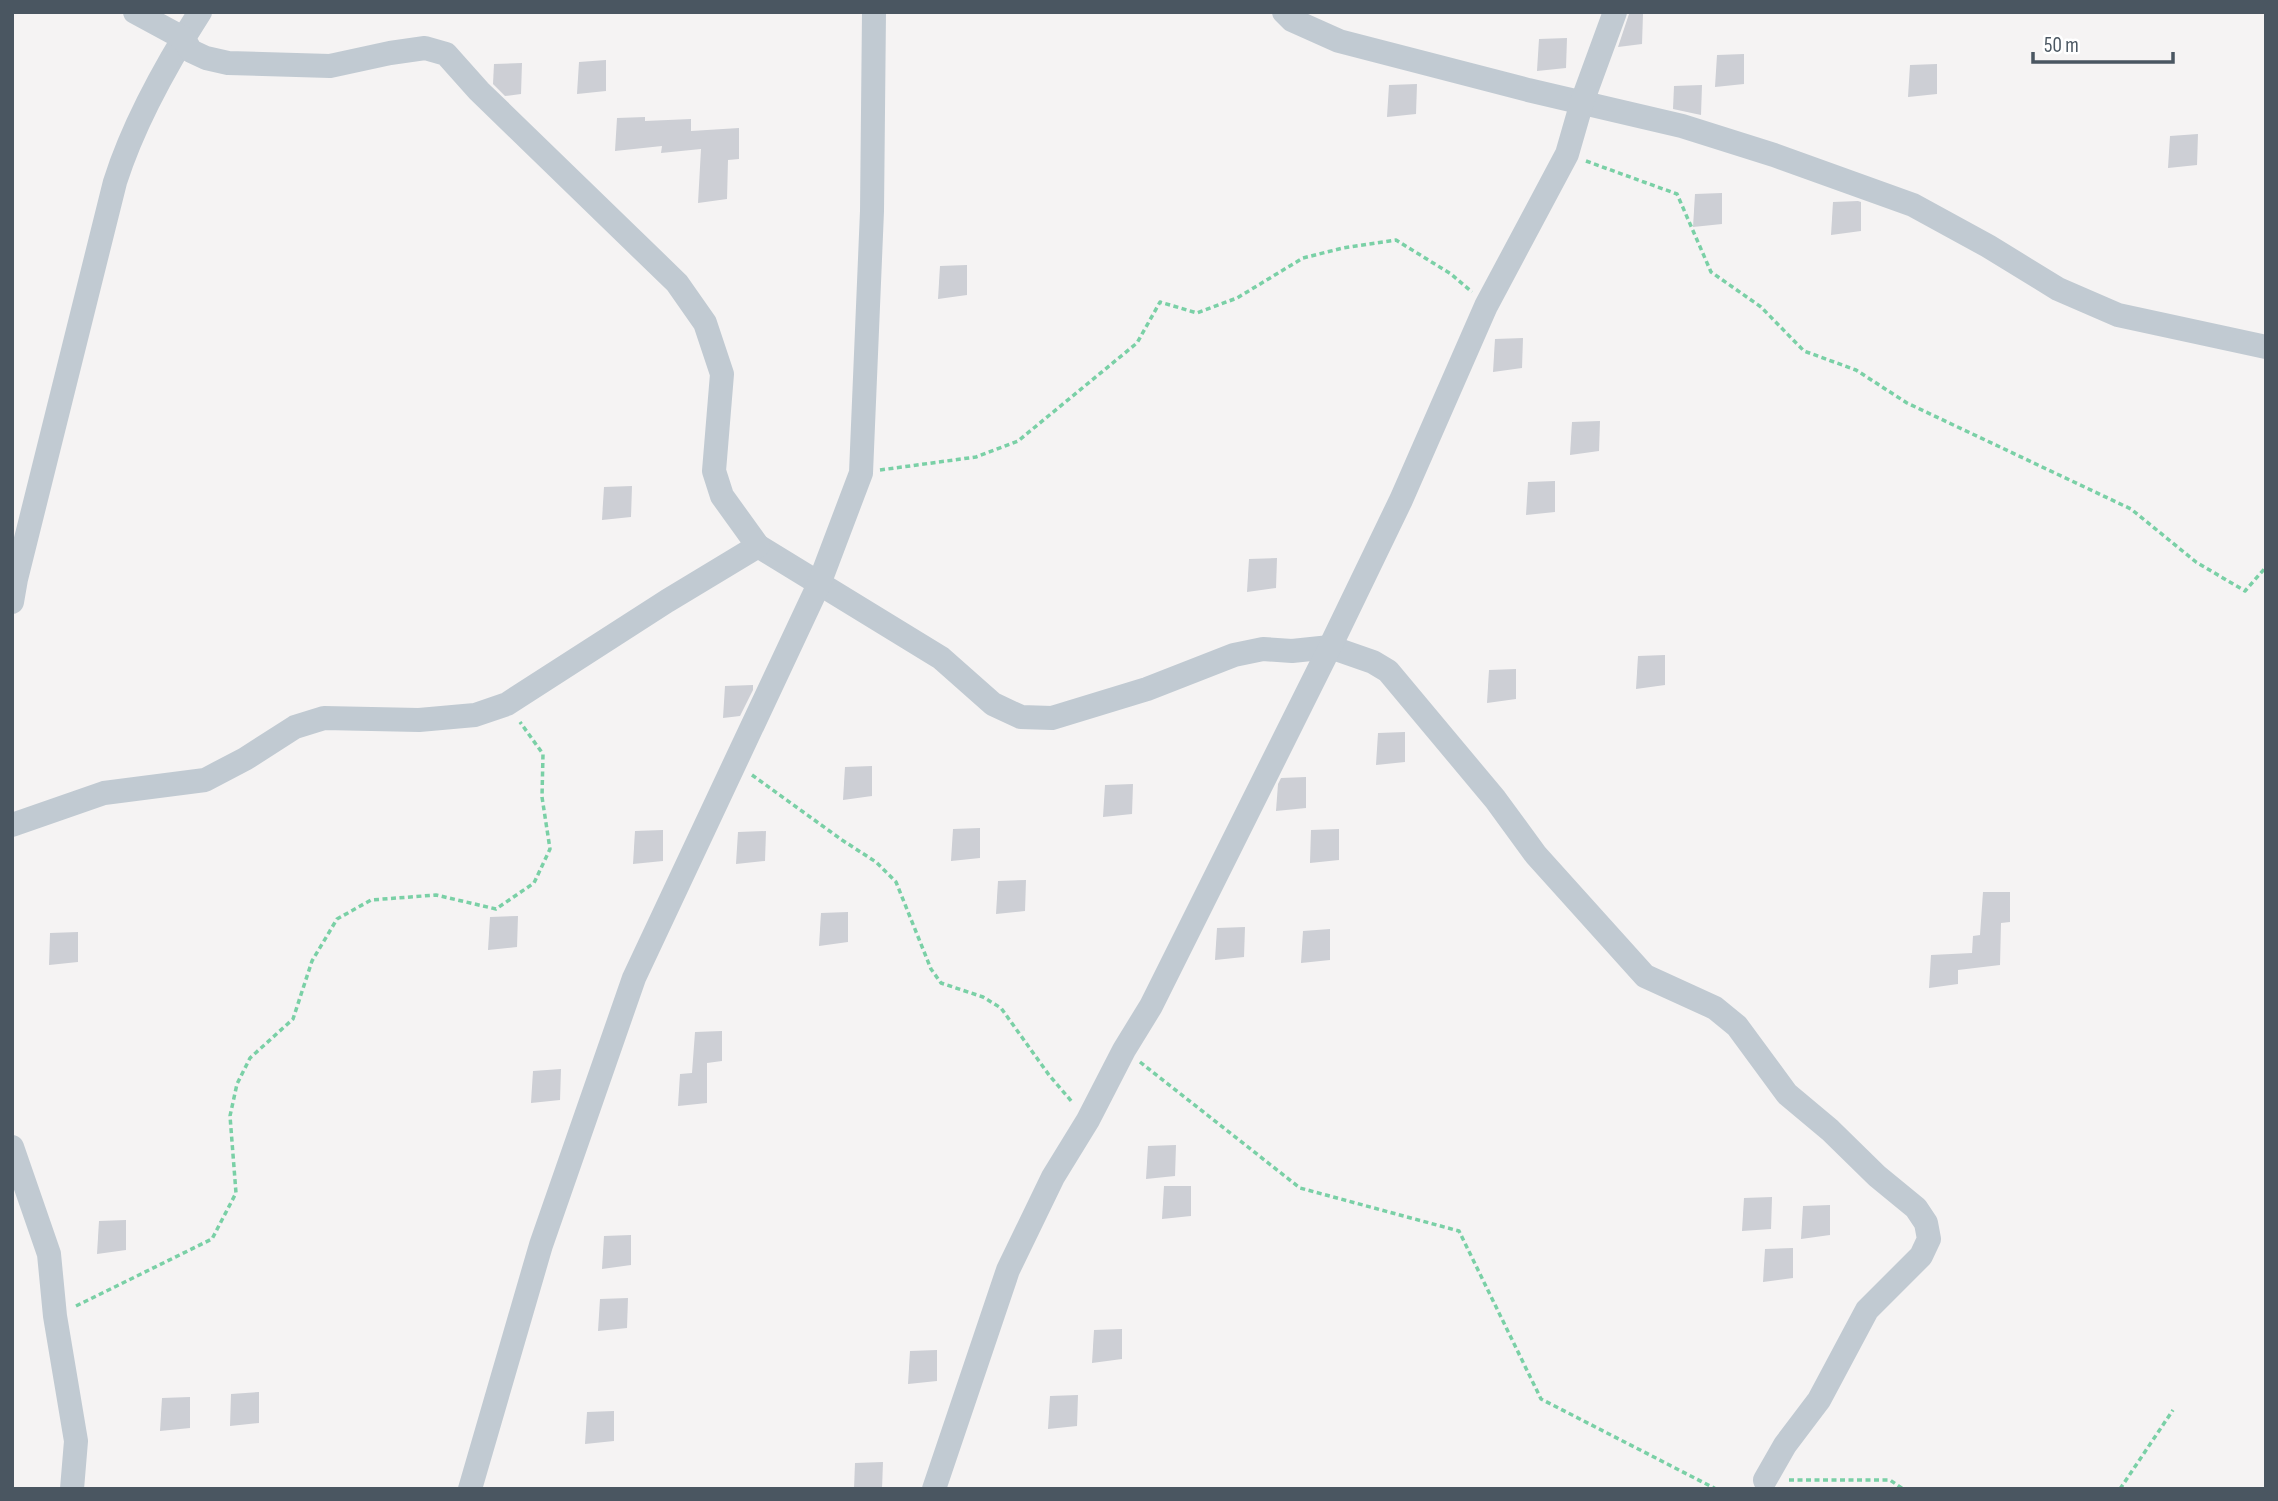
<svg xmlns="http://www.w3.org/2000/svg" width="2278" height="1501" font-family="'Sofia Sans Condensed',sans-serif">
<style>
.building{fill:#cdcfd5}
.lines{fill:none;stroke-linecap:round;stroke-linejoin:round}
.path{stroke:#7ad0a6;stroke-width:3.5;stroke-dasharray:5 3.5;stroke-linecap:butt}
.minor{stroke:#c1cad2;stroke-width:24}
</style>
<rect width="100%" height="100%" fill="#f5f3f3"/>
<g class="building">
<path d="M 1629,14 L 1643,14 L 1642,44 L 1618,47 Z"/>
<path d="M 1567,38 L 1566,68 L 1537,71 L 1539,39 Z"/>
<path d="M 1744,54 L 1744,84 L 1715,87 L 1717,55 Z"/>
<path d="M 606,60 L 606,91 L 577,94 L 579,62 Z"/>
<path d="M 522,63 L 521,94 L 505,96 L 493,84 L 494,64 Z"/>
<path d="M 1937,64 L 1937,94 L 1908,97 L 1910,65 Z"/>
<path d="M 1417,84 L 1416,114 L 1387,117 L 1389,85 Z"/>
<path d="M 1702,85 L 1701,115 L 1673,109 L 1674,86 Z"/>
<path d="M 645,117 L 645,121 L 691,119 L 691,131 L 739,128 L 739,159 L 728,160 L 727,199 L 698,203 L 701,149 L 661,153 L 662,146 L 615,151 L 617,118 Z"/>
<path d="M 2198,134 L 2197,165 L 2168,168 L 2170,136 Z"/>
<path d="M 1722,193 L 1722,224 L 1693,227 L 1695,194 Z"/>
<path d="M 1858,201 L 1861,202 L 1861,231 L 1831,235 L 1833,202 Z"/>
<path d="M 967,265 L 967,295 L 938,299 L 940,266 Z"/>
<path d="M 1523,338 L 1522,368 L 1493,372 L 1495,339 Z"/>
<path d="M 1600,421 L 1599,451 L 1570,455 L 1572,422 Z"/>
<path d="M 1555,481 L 1555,512 L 1526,515 L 1528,482 Z"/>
<path d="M 632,486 L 631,517 L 602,520 L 604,487 Z"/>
<path d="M 1277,558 L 1276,588 L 1247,592 L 1249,559 Z"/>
<path d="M 1665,655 L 1665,685 L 1636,689 L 1638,656 Z"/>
<path d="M 1516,669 L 1516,699 L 1487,703 L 1489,670 Z"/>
<path d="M 753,685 L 753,690 L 740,716 L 723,718 L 725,686 Z"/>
<path d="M 1405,732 L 1405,762 L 1376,765 L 1378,733 Z"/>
<path d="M 872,766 L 872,796 L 843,800 L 845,767 Z"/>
<path d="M 1306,777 L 1306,808 L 1276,811 L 1278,784 L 1281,778 Z"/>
<path d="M 1133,784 L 1132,814 L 1103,817 L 1105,785 Z"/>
<path d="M 980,828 L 980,858 L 951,861 L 953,829 Z"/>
<path d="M 1339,829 L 1339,860 L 1310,863 L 1311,830 Z"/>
<path d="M 663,830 L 663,861 L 633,864 L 635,831 Z"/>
<path d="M 766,831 L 765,861 L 736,864 L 738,832 Z"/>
<path d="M 1026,880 L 1025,911 L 996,914 L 998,881 Z"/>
<path d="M 1983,892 L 2010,892 L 2010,922 L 2001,923 L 2000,965 L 1958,970 L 1958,984 L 1929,988 L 1931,955 L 1972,953 L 1973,936 L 1980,935 Z"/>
<path d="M 848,912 L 848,942 L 819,946 L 821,913 Z"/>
<path d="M 518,916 L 517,947 L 488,950 L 490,917 Z"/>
<path d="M 1245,927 L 1244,957 L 1215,960 L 1217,928 Z"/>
<path d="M 1330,929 L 1330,960 L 1301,963 L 1303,931 Z"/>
<path d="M 78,932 L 78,962 L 49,965 L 50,933 Z"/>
<path d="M 722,1031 L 722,1061 L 707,1063 L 707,1103 L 678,1106 L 680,1074 L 692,1073 L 695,1032 Z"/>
<path d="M 561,1069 L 560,1100 L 531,1103 L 533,1071 Z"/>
<path d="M 1176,1145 L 1175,1176 L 1146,1179 L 1148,1146 Z"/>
<path d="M 1164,1186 L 1191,1186 L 1191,1216 L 1162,1219 Z"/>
<path d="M 1772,1197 L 1771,1229 L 1742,1231 L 1744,1198 Z"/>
<path d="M 1830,1205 L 1830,1235 L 1801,1239 L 1803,1206 Z"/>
<path d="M 126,1220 L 126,1250 L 97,1254 L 99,1221 Z"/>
<path d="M 631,1235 L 631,1265 L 602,1269 L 604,1236 Z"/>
<path d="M 1793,1248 L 1793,1278 L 1763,1282 L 1765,1249 Z"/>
<path d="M 628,1298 L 627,1328 L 598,1331 L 600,1299 Z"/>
<path d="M 1122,1329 L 1122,1359 L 1092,1363 L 1094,1330 Z"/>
<path d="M 937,1350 L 937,1381 L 908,1384 L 910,1351 Z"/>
<path d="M 259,1392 L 259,1423 L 230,1426 L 231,1394 Z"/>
<path d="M 1078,1395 L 1077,1426 L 1048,1429 L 1050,1396 Z"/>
<path d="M 190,1397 L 190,1428 L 160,1431 L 162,1398 Z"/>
<path d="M 614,1411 L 614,1441 L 585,1444 L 587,1412 Z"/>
<path d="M 883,1462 L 882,1489 L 854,1489 L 855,1463 Z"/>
</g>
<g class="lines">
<g class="path">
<path d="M 1586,161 L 1677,194 L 1711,272 L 1761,307 L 1804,351 L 1856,370 L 1907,403 L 2131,509 L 2196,562 L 2245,591 L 2266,567"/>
<path d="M 880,470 L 976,457 L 1018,441 L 1137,343 L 1160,302 L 1197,313 L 1237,298 L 1303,258 L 1343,248 L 1396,240 L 1451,274 L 1472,292"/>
<path d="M 752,775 L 842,840 L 876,862 L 896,882 L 931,969 L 941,983 L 983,997 L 1001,1008 L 1049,1075 L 1073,1103"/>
<path d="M 1140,1062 L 1300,1188 L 1459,1231 L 1541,1399 L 1716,1489"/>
<path d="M 76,1306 L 212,1239 L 236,1193 L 230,1116 L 237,1084 L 250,1058 L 293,1019 L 312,961 L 337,919 L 371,900 L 436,895 L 496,909 L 534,883 L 550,849 L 542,797 L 543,754 L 520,722"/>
<path d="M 1789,1480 L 1890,1480 L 1903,1489"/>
<path d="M 2120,1489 L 2173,1410"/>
</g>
<g class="minor">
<path d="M 1284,12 L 1292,20 L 1339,41 L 1528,90 L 1682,126 L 1774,155 L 1913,205 L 1988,246 L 2058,289 L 2118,315 L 2266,347"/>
<path d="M 758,546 L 941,658 L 993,704 L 1021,717 L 1052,718 L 1147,689 L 1234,655 L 1263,649 L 1292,651 L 1330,647 L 1373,662 L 1388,671 L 1495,799 L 1536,855 L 1645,976 L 1715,1008 L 1737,1026 L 1787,1094 L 1830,1130 L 1877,1176 L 1916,1208 L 1926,1223 L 1929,1239 L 1921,1256 L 1867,1310 L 1819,1400 L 1785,1445 L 1765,1480"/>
<path d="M 12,602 L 16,579 L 115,182 C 134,122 166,65 200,12"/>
<path d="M 12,825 L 104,793 L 205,780 L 245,759 L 295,727 L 324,718 L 419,720 L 475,715 L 507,704 L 667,601 L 758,546 L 722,496 L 714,471 L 722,374 L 705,323 L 677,283 L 479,91 L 446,54 L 425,48 L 390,53 L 330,66 L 228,63 L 206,58 L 191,51 L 183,38 L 135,12"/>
<path d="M 12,1147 L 49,1254 L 55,1316 L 76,1441 L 72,1489"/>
<path d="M 470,1489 L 541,1245 L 634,978 L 819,584 L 861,473 L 872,211 L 874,12"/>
<path d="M 934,1489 L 1008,1270 L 1053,1177 L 1088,1120 L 1124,1050 L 1151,1006 L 1330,647 L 1401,500 L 1486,306 L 1567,154 L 1582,102 L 1615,12"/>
</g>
</g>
<rect width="2278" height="1501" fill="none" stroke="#4a5661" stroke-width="28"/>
<path d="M2033 52v10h140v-10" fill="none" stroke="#4a5661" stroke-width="3.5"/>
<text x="2044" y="52" font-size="21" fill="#4a5661" stroke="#ffffff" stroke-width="5" paint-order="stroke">50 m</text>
</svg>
